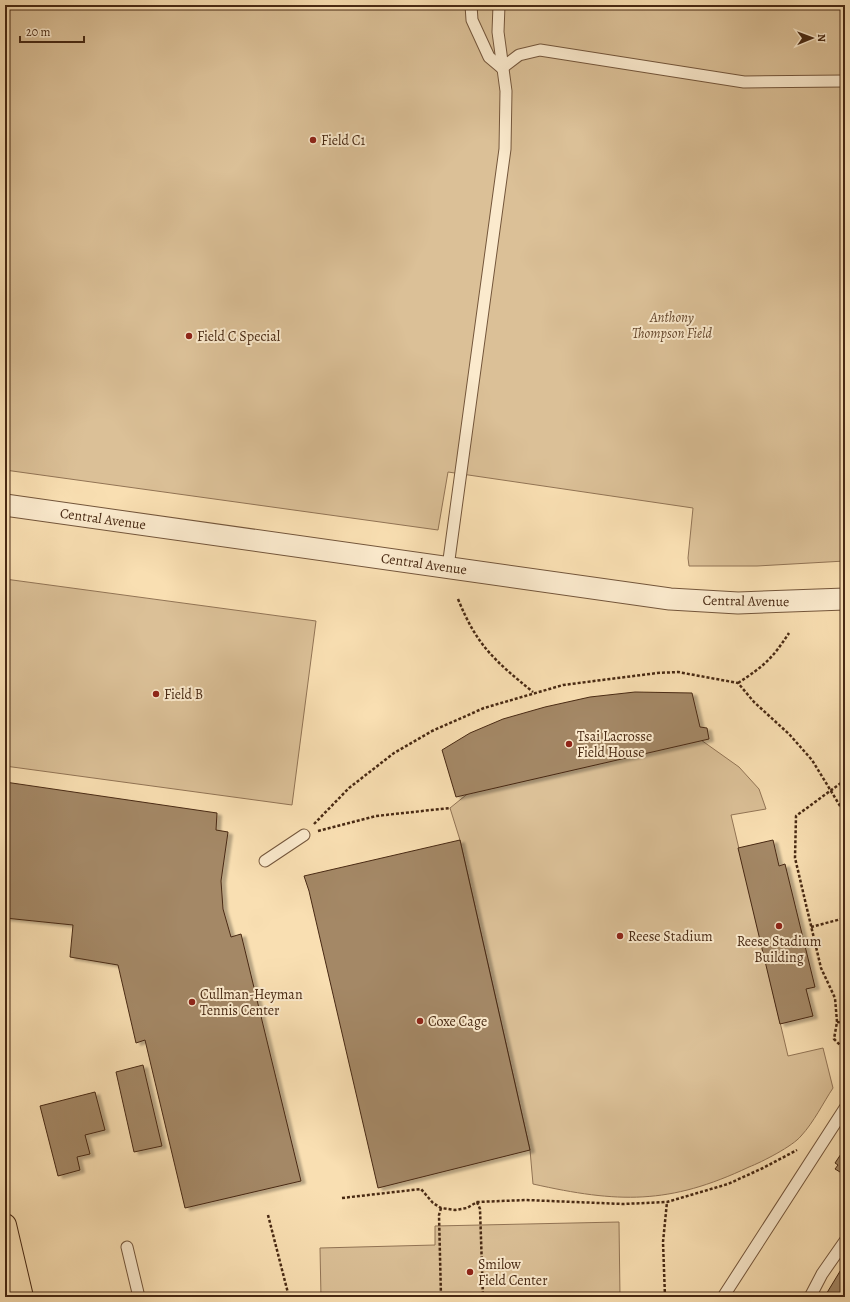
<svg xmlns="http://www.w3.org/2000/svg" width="850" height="1302" font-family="Alegreya,serif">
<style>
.green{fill:#dbc097;stroke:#927455}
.building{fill:#a48866;stroke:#482913;filter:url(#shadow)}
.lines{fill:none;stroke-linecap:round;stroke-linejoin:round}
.lane-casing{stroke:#74563b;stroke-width:13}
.street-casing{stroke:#74563b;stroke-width:23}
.highway-casing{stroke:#482913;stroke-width:24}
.path{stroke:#482913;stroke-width:2.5;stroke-dasharray:3 2;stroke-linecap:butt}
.lane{stroke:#fbeacd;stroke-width:11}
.street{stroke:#fbeacd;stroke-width:21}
.highway{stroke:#f9dfb2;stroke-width:22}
.poi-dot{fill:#8f2418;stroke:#fbeacd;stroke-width:1.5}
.labels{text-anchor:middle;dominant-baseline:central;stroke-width:4;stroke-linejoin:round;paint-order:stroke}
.poi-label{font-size:14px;fill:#482913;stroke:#fbeacd;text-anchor:start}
.park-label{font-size:14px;font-style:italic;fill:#65472d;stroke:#fbeacd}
.street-label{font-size:14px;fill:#482913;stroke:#fbeacd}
</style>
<defs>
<filter id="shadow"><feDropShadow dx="4.5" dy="2.5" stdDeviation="1" flood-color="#0004"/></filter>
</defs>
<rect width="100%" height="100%" fill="#f9dfb2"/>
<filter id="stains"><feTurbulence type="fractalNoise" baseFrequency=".005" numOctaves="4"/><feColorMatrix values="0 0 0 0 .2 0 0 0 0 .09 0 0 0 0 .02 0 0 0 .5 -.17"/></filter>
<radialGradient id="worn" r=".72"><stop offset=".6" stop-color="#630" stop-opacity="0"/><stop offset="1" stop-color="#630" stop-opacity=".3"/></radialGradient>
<g class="green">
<path d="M 5,5 L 845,5 L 845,561 L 757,566 L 689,566 L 688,558 L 693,508 L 448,472 L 438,530 L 5,470 Z"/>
<path d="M 5,579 L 316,621 L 292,805 L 5,766 Z"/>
<path d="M 701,740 L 739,767 L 759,789 L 766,809 L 731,815 L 788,1056 L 823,1048 L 833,1088 C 823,1103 814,1122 801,1136 C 793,1146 762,1162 749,1167 C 669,1205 618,1203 533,1184 L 530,1150 L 460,840 L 450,808 L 476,787 Z"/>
<path d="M 619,1222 L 620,1297 L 321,1297 L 320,1248 L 435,1245 L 435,1226 Z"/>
</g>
<g class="building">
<path d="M 635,692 L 692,693 L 700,727 L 707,728 L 709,739 L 456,797 L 442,750 L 470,733 L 503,719 L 545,707 L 590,697 Z"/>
<path d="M 5,782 L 217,813 L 216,830 L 228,832 L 221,881 L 223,909 L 231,937 L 241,934 L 301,1181 L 185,1208 L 145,1040 L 136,1043 L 118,965 L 70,957 L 73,925 L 5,918 Z"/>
<path d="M 460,840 L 530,1150 L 378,1188 L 309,891 L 304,876 Z"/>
<path d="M 773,840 L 779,866 L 785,864 L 815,987 L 806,989 L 813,1016 L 780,1024 L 738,848 Z"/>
<path d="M 143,1065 L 162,1146 L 134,1152 L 116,1072 Z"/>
<path d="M 95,1092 L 105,1130 L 85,1135 L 90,1154 L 77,1157 L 80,1170 L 58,1176 L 40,1106 Z"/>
<path d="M 845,1148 L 845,1175 L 835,1169 L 838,1165 L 835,1163 Z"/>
<path d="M 845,1263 L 845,1297 L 826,1297 L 825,1296 Z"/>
</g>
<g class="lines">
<defs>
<g id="lane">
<path d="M 471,5 L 472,20 L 489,57 L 502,68"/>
<path d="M 502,68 L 519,55 L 540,50 L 744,82 L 845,81"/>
<path d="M 448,567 L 505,149 L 506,91 L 498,32 L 499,5"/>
<path d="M 265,861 L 304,835"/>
<path d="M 127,1247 L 139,1297"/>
<path d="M 723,1297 L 845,1108"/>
<path d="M 810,1297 L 822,1274 L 845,1241"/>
</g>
<path id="street" d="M 5,505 L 670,599 L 738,603 L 845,599"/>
<path id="highway" d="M 5,1225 L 22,1297"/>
</defs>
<use href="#lane" class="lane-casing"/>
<use href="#street" class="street-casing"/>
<use href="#highway" class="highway-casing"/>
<g class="path">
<path d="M 458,599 C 477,646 495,661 533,692"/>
<path d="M 738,683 C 764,666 772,659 789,633"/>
<path d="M 845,780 L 796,816 L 795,858 L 821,968 L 835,998 L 837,1022 L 834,1039 L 845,1050"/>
<path d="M 314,824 L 349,788 L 394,753 L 432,731 L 484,708 L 563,685 L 657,673 L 678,672 L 738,683 L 754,702 L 789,734 L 812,760 L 845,814"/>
<path d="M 318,831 L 376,816 L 450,808"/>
<path d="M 811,927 L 845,918"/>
<path d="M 837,1022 L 845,1023"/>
<path d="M 342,1198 L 421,1189 L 433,1203 L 441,1208 L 455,1210 L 467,1208 L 477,1202 L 526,1200 L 623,1204 L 667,1202 L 728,1184 L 763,1168 L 797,1150"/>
<path d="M 477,1202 L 480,1209 L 483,1297"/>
<path d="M 441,1208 L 439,1215 L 441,1297"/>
<path d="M 268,1215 L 289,1297"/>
<path d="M 665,1297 L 663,1242 L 667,1202"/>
</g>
<use href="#lane" class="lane"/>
<use href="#street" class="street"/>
<use href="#highway" class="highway"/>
</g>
<g class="poi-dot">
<circle cx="313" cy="140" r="4"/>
<circle cx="189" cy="336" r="4"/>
<circle cx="156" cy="694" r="4"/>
<circle cx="569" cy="744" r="4"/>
<circle cx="779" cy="926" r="4"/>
<circle cx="620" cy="936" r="4"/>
<circle cx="192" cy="1002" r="4"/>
<circle cx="420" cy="1021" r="4"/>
<circle cx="470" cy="1272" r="4"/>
</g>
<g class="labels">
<g class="poi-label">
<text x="321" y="140">Field C1</text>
<text x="197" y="336">Field C Special</text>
<text x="164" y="694">Field B</text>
<text x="577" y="736">Tsai Lacrosse<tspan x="577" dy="16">Field House</tspan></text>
<text x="628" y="936">Reese Stadium</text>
<text x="779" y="941" text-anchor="middle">Reese Stadium<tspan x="779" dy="16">Building</tspan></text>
<text x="200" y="994">Cullman-Heyman<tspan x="200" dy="16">Tennis Center</tspan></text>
<text x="428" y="1021">Coxe Cage</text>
<text x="478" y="1264">Smilow<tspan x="478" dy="16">Field Center</tspan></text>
</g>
<g class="park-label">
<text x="672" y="317">Anthony<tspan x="672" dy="16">Thompson Field</tspan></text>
</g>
<g class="street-label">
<text transform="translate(103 519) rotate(8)">Central Avenue</text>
<text transform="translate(424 564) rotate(8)">Central Avenue</text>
<text transform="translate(746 601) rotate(1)">Central Avenue</text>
</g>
</g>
<rect width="850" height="1302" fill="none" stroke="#f9dfb2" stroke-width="20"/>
<rect x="6" y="6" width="838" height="1290" fill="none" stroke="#482913" stroke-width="2"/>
<rect x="10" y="10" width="830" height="1282" fill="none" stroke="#482913"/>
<g transform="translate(812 38) rotate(89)" stroke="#fbeacd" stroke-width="3" paint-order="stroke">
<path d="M0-3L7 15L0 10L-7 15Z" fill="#482913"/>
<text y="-6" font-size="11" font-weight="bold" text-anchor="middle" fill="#482913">N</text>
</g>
<path d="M20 36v6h64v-6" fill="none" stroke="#482913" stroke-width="2"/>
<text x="26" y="36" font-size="12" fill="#482913" stroke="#fbeacd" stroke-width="3" paint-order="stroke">20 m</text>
<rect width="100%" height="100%" filter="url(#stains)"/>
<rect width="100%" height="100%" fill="url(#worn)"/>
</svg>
